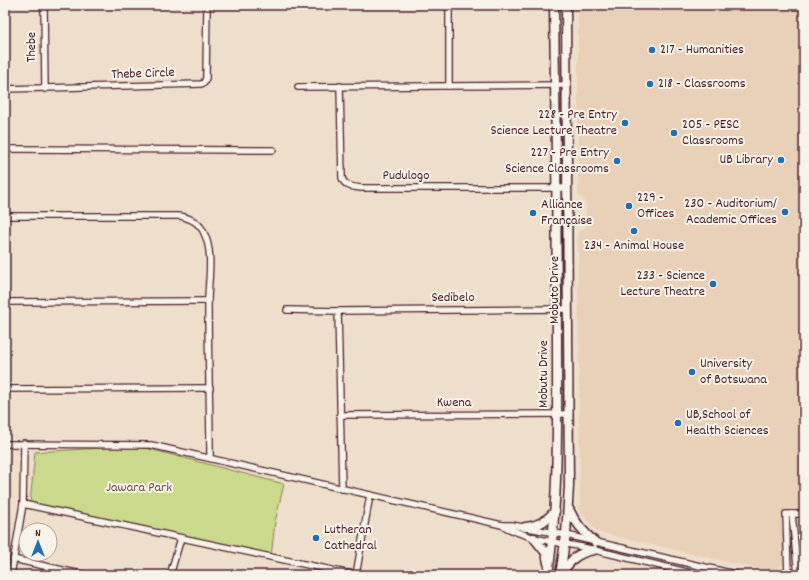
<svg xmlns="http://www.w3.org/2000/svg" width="809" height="580" font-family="Dekko,sans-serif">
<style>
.built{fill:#e8d1b8}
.green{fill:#cbd98d;stroke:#8a7c5c}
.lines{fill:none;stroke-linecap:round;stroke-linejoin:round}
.street-casing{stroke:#4a1f2b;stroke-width:8}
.secondary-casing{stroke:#4a1f2b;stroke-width:11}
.street{stroke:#f7f3e8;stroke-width:5.5}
.secondary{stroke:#f7f3e8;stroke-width:8}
.poi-dot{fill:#1f6fb2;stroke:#f7f3e8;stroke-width:1.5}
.labels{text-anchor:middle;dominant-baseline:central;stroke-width:4;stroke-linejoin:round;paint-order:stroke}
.street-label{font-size:14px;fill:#4a1f2b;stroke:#f7f3e8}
.poi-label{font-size:14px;fill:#4a1f2b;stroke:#f7f3e8;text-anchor:start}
.park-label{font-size:14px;fill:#6a4e44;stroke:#f7f3e8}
</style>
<rect width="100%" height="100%" fill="#eedfcc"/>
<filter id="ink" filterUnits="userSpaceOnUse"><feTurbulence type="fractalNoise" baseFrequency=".025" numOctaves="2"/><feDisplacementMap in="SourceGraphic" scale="8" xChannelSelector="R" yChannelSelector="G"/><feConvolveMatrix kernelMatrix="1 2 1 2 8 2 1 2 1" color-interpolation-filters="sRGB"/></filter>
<g filter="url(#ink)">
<path class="built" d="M 578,5 L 804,5 L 804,573 L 798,572 L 781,565 L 776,573 L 597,532 L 580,511 L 578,233 L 586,227 L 586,206 L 585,202 L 578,195 Z"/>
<path class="green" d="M 138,446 L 284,484 L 275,522 L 271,557 L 30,504 L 35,452 Z"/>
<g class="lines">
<defs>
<g id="street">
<path d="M 44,5 L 45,89"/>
<path d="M 340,86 L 342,178 C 345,187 353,187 362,188 L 567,188"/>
<path d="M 449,86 L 449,5"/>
<path d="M 298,87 L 567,85"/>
<path d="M 5,89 L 201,84 L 204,83 L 206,78 L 207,5"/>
<path d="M 5,149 L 273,150"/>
<path d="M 5,216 L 180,216 C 190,218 200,223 204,233 C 214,253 208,280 208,302 C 208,354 210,406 210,458"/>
<path d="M 5,302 L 208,301"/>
<path d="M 287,310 L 338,311 L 568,309"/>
<path d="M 338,311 L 342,489"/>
<path d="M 5,389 L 210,388"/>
<path d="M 340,415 L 569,414"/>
<path d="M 5,444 L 151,445 L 502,525 L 512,525 L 566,535 L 739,575"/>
<path d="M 23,504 L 355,575"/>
<path d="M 792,514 L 798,575"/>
<path d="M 502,525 C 526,539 556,542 582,547 C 621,556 660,566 699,575"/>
<path d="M 13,559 L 85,575"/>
<path d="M 11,575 L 23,504 L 24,443"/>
<path d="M 170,575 L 181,538"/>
<path d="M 356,575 L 370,495"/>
<path d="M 788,575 L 786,514 L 804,514"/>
</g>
<g id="secondary">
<path d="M 569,509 C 575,523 583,532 595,542"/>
<path d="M 525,527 C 538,526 546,521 555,511"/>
<path d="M 534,538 L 546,553 L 548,563"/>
<path d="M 561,574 C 571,560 576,553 594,550"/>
<path d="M 548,575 C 559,498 557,421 557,343 C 557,230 556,118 554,5"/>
<path d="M 560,575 L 566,535 L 569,486 L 566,5"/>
</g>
</defs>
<use href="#street" class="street-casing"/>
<use href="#secondary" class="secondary-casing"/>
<use href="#street" class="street"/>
<use href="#secondary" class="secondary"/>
</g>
</g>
<g class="poi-dot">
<circle cx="652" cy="50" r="4"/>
<circle cx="650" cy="84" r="4"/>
<circle cx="625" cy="123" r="4"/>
<circle cx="674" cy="133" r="4"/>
<circle cx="781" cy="160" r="4"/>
<circle cx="617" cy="161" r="4"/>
<circle cx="629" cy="206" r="4"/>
<circle cx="785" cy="212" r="4"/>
<circle cx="533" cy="213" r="4"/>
<circle cx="634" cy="231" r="4"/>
<circle cx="713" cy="284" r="4"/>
<circle cx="692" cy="372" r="4"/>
<circle cx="678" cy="423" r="4"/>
<circle cx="316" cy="538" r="4"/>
</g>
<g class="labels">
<g class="street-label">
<text transform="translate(32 47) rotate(-90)">Thebe</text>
<text transform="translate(143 74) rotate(-2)">Thebe Circle</text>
<text x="406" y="176">Pudulogo</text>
<text transform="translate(555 290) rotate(-90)">Mobuto Drive</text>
<text x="453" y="298">Sedibelo</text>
<text transform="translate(544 374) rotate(-90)">Mobutu Drive</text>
<text x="454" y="403">Kwena</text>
</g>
<g class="poi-label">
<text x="660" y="50">217 - Humanities</text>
<text x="658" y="84">218 - Classrooms</text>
<text x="617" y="115" text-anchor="end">228 - Pre Entry<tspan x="617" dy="16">Science Lecture Theatre</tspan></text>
<text x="682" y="125">205 - PESC<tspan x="682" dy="16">Classrooms</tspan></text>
<text x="609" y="153" text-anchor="end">227 - Pre Entry<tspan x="609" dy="16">Science Classrooms</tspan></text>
<text x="773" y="160" text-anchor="end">UB Library</text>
<text x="637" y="198">229 -<tspan x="637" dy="16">Offices</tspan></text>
<text x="777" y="204" text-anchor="end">230 - Auditorium/<tspan x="777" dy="16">Academic Offices</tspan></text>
<text x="541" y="205">Alliance<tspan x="541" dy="16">Française</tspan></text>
<text x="634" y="246" text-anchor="middle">234 - Animal House</text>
<text x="705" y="276" text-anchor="end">233 - Science<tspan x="705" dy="16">Lecture Theatre</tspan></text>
<text x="700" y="364">University<tspan x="700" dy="16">of Botswana</tspan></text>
<text x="686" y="415">UB,School of<tspan x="686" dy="16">Health Sciences</tspan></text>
<text x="324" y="530">Lutheran<tspan x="324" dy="16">Cathedral</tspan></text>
</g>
<g class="park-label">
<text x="139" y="488">Jawara Park</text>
</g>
</g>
<rect width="809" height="580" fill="none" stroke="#f7f3e8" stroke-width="20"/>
<rect x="10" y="10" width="789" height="560" fill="none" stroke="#4a1f2b" stroke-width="1.5" filter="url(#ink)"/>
<g transform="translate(38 542)"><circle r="19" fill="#f7f3e8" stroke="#b29e9c"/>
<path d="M0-3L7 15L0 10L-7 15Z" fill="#1f6fb2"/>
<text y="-6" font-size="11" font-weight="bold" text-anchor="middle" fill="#4a1f2b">N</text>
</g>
</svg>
